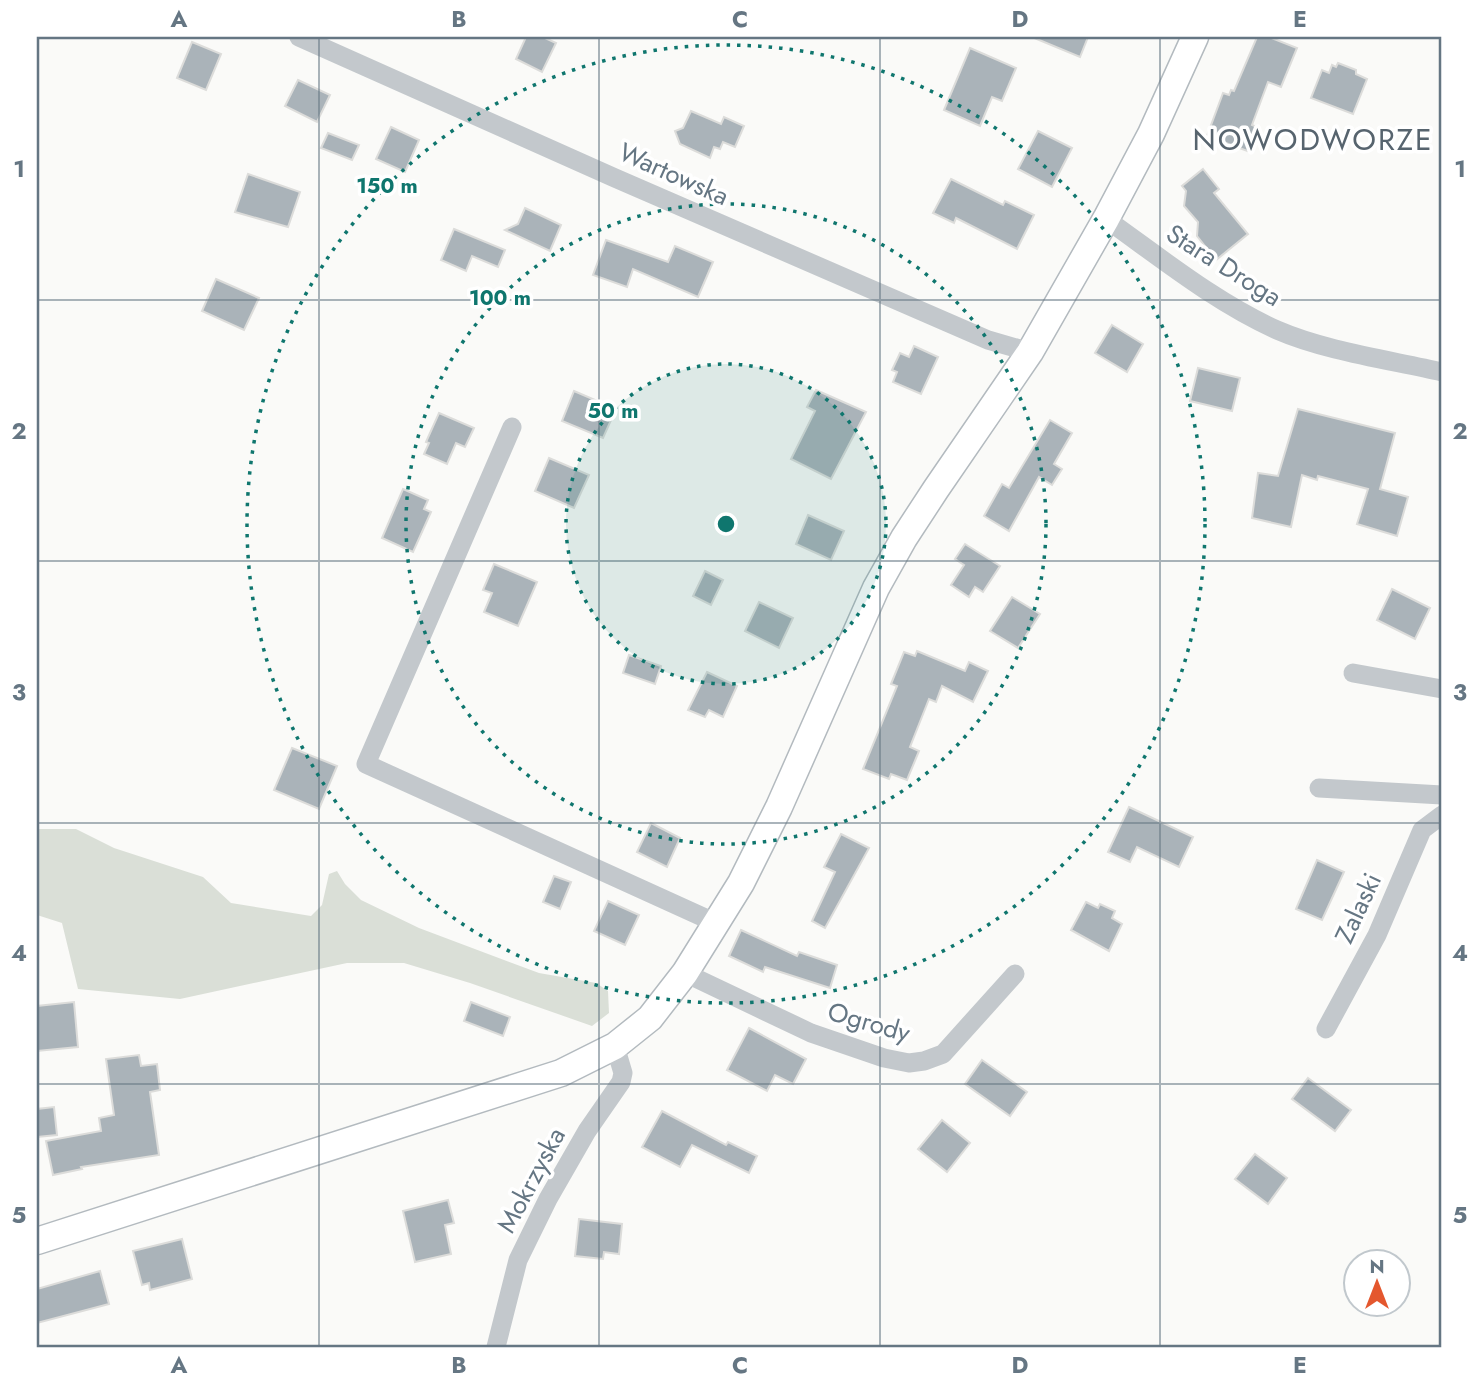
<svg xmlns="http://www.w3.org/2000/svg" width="1479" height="1384" font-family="Jost,sans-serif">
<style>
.green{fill:#dadfd7}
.building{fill:#aab3b9;stroke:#dcdcda;stroke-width:2}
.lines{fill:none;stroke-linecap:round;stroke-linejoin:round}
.secondary-casing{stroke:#b3babf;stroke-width:29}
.street{stroke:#c3c8cc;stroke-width:19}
.secondary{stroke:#fff;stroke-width:26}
.grid{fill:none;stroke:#657683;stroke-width:2;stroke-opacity:0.55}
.ring{fill:none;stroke:#0f766e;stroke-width:3.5;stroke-dasharray:3.5 7}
.labels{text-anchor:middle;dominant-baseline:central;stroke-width:7;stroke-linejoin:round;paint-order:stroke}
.street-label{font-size:26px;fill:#657683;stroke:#fff}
.quarter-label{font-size:30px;letter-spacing:2px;fill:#57646e;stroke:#fff}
.centre{fill:#0f766e;stroke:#fff;stroke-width:3.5}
.ring-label{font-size:21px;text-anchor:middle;font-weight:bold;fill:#0f766e;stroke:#fff;stroke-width:7;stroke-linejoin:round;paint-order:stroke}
.neatline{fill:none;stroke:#657683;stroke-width:2.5}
.grid-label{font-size:23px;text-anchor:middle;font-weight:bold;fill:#657683}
</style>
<rect width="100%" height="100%" fill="#fafaf8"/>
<path class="green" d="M 37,829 L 76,829 L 114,848 L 203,877 L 231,903 L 311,916 L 322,905 L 329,874 L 337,871 L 345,884 L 361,900 L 419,928 L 539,973 L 596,983 L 608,991 L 609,1013 L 592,1026 L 470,983 L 404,963 L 347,963 L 180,999 L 78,989 L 62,923 L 37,915 Z"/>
<g class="building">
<path d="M 526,37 L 543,37 L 556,43 L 542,72 L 516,59 Z"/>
<path d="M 1032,37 L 1088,37 L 1080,57 Z"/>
<path d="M 1257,37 L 1269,37 L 1297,48 L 1281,87 L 1268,82 L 1252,125 L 1259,128 L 1250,152 L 1207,136 L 1223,93 L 1229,95 L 1231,90 L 1234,91 Z"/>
<path d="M 192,42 L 221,54 L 206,90 L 177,78 Z"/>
<path d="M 970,48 L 1016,68 L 1002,101 L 992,97 L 980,126 L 944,110 Z"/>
<path d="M 1338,63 L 1356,70 L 1356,74 L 1367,79 L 1353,114 L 1311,98 L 1322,70 L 1329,73 L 1332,65 L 1336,67 Z"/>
<path d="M 298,80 L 330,95 L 317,122 L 285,106 Z"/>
<path d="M 691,111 L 721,124 L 724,117 L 744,126 L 735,147 L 723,142 L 720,149 L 714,147 L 710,158 L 680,144 L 675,131 L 683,128 Z"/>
<path d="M 391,127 L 419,140 L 405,172 L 376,159 Z"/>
<path d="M 1038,131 L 1072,148 L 1052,187 L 1018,169 Z"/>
<path d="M 328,133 L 359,145 L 352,160 L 321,148 Z"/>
<path d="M 1203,169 L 1219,189 L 1214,193 L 1248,234 L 1216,260 L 1197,236 L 1198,222 L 1184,206 L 1186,191 L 1182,186 Z"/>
<path d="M 248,174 L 300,192 L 288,227 L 235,212 Z"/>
<path d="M 951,179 L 1003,205 L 1005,201 L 1034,215 L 1017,249 L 956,218 L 954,223 L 933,213 Z"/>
<path d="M 525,208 L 561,225 L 550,251 L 505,230 L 518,224 Z"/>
<path d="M 454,229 L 505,250 L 498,267 L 472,256 L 466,271 L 441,260 Z"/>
<path d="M 606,240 L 668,262 L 675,246 L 713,262 L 698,297 L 633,269 L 627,287 L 593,275 Z"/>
<path d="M 216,279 L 259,298 L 244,330 L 202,311 Z"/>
<path d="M 1112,325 L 1143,344 L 1127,372 L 1095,353 Z"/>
<path d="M 914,346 L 938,357 L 921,394 L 893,382 L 897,372 L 892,370 L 900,353 L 909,357 Z"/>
<path d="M 1198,368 L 1240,378 L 1232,411 L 1190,401 Z"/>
<path d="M 816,390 L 866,412 L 831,479 L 791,459 L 815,411 L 807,407 Z"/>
<path d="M 574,391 L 616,409 L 603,438 L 562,421 Z"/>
<path d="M 1298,409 L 1395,433 L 1380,489 L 1408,497 L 1397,536 L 1357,524 L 1368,489 L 1318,476 L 1317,480 L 1302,475 L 1291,527 L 1252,518 L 1258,473 L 1278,476 Z"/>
<path d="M 439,413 L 474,428 L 465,447 L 456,443 L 447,464 L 424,454 L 429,443 L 426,442 Z"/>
<path d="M 1050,420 L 1072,433 L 1054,464 L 1062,469 L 1052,485 L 1039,477 L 1009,531 L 984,516 L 1002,484 L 1009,488 Z"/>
<path d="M 549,458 L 589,475 L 574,508 L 535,491 Z"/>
<path d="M 403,489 L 428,500 L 424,509 L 431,512 L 413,552 L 382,538 Z"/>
<path d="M 808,515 L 844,531 L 831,560 L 796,544 Z"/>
<path d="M 965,544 L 1000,566 L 983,592 L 975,587 L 969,597 L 951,585 L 964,565 L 955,559 Z"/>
<path d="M 494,564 L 537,582 L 518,626 L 484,612 L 492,593 L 483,590 Z"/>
<path d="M 705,571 L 723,580 L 711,605 L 693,596 Z"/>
<path d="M 1392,589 L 1430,608 L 1415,639 L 1377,620 Z"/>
<path d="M 1012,597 L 1040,614 L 1018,648 L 990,631 Z"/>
<path d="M 759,602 L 793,618 L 779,648 L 745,631 Z"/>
<path d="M 917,651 L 965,671 L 969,662 L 988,671 L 973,702 L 942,686 L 936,702 L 929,699 L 910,747 L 919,751 L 907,780 L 891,774 L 889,779 L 863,769 L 897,686 L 891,684 L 904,652 L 915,656 Z"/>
<path d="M 629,655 L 661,666 L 655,684 L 623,673 Z"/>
<path d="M 707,672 L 737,686 L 723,717 L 709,710 L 705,717 L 688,710 Z"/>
<path d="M 292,748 L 337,766 L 319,809 L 274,790 Z"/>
<path d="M 1129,807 L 1193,837 L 1179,867 L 1137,847 L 1130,862 L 1108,852 Z"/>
<path d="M 651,823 L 680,838 L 667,867 L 637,852 Z"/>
<path d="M 841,834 L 869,848 L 825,928 L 812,921 L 835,872 L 824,867 Z"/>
<path d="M 1317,860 L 1344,872 L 1322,920 L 1296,909 Z"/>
<path d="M 554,876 L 571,882 L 560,909 L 543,902 Z"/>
<path d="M 608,901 L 639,915 L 625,945 L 594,931 Z"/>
<path d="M 1086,902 L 1098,908 L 1100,904 L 1115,911 L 1112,918 L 1122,924 L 1109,951 L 1071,930 Z"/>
<path d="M 741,930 L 797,956 L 799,952 L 837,965 L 830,988 L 765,967 L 763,972 L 729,956 Z"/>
<path d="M 74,1002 L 78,1047 L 37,1051 L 37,1006 Z"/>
<path d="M 471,1002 L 510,1017 L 503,1036 L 464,1021 Z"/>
<path d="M 749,1028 L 806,1059 L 793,1084 L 775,1075 L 767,1091 L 727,1070 Z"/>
<path d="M 139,1055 L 141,1066 L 157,1064 L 160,1090 L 150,1092 L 159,1155 L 81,1167 L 82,1169 L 53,1175 L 46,1141 L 101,1131 L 99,1118 L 114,1115 L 106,1059 Z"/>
<path d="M 982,1060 L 1027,1092 L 1010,1116 L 965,1084 Z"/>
<path d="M 1308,1078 L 1351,1110 L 1335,1131 L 1292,1099 Z"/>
<path d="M 54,1107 L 57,1135 L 37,1137 L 37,1109 Z"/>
<path d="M 662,1111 L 726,1145 L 728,1142 L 757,1156 L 749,1173 L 692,1145 L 680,1167 L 642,1147 Z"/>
<path d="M 942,1120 L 970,1143 L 947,1172 L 918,1149 Z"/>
<path d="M 1255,1154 L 1287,1178 L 1268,1204 L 1235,1179 Z"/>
<path d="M 448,1200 L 454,1223 L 445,1225 L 451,1254 L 415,1262 L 403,1211 Z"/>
<path d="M 579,1219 L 622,1224 L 619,1254 L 604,1252 L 603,1259 L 575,1256 Z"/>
<path d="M 182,1239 L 192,1279 L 150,1290 L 149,1283 L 142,1285 L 133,1251 Z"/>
<path d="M 100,1271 L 109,1304 L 37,1323 L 37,1289 Z"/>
</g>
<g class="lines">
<defs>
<path id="secondary" d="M 37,1241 L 561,1073 L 615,1046 L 650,1018 L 685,973 L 741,883 L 779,807 L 876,588 L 904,538 L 936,489 L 1030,352 L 1106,219 L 1151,134 L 1195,37"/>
</defs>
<use href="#secondary" class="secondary-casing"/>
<g class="street">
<path d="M 299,37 L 615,178 L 988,340 L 1030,352"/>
<path d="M 1106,219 C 1161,258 1215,302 1277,330 C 1325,351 1390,360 1442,372"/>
<path d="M 512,427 L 366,764 L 716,923"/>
<path d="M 1353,673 L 1442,689"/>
<path d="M 1319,788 L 1442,795"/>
<path d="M 685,973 L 811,1033 L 884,1058 L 909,1063 L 924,1061 L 943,1054 L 1015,974"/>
<path d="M 1326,1029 L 1377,935 L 1422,830 L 1442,815"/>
<path d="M 496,1347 L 518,1260 L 548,1199 L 587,1131 L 621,1082 L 623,1073 L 615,1046"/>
</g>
<use href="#secondary" class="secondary"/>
</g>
<path class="grid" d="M 319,37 L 319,1347M 599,37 L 599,1347M 880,37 L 880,1347M 1160,37 L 1160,1347M 37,300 L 1442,300M 37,561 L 1442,561M 37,823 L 1442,823M 37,1084 L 1442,1084"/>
<circle cx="726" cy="524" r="160" fill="#0f766e" fill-opacity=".12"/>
<g class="ring">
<circle cx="726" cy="524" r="160"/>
<circle cx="726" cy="524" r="320"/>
<circle cx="726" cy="524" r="479"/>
</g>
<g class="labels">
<g class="street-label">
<text transform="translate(674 174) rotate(24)">Wartowska</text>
<text transform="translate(1224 265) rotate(32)">Stara Droga</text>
<text transform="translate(1358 908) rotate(-65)">Zalaski</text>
<text transform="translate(869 1022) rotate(16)">Ogrody</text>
<text transform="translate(531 1180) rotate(-62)">Mokrzyska</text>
</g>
<g class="quarter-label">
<text x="1313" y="139">NOWODWORZE</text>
</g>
</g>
<circle cx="726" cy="524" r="10" class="centre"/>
<g class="ring-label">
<text x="387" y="193">150 m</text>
<text x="500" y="305">100 m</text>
<text x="613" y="418">50 m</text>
</g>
<rect width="1479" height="1384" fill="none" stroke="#ffffff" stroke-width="77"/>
<g transform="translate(1377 1283)"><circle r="33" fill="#ffffff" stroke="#c1c8cd" stroke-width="2"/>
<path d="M0-5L12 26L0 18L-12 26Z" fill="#e4572e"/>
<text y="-10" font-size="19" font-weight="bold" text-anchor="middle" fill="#657683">N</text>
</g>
<rect x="38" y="38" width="1402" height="1308" class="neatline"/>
<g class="grid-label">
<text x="179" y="27">A</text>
<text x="459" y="27">B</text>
<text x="740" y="27">C</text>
<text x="1020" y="27">D</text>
<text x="1300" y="27">E</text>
<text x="19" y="177">1</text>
<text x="1460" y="177">1</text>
<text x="19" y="439">2</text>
<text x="1460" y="439">2</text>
<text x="19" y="700">3</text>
<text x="1460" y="700">3</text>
<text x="19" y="961">4</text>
<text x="1460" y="961">4</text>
<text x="19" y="1223">5</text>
<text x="1460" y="1223">5</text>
<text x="179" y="1373">A</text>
<text x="459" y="1373">B</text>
<text x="740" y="1373">C</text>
<text x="1020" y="1373">D</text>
<text x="1300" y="1373">E</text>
</g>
</svg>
